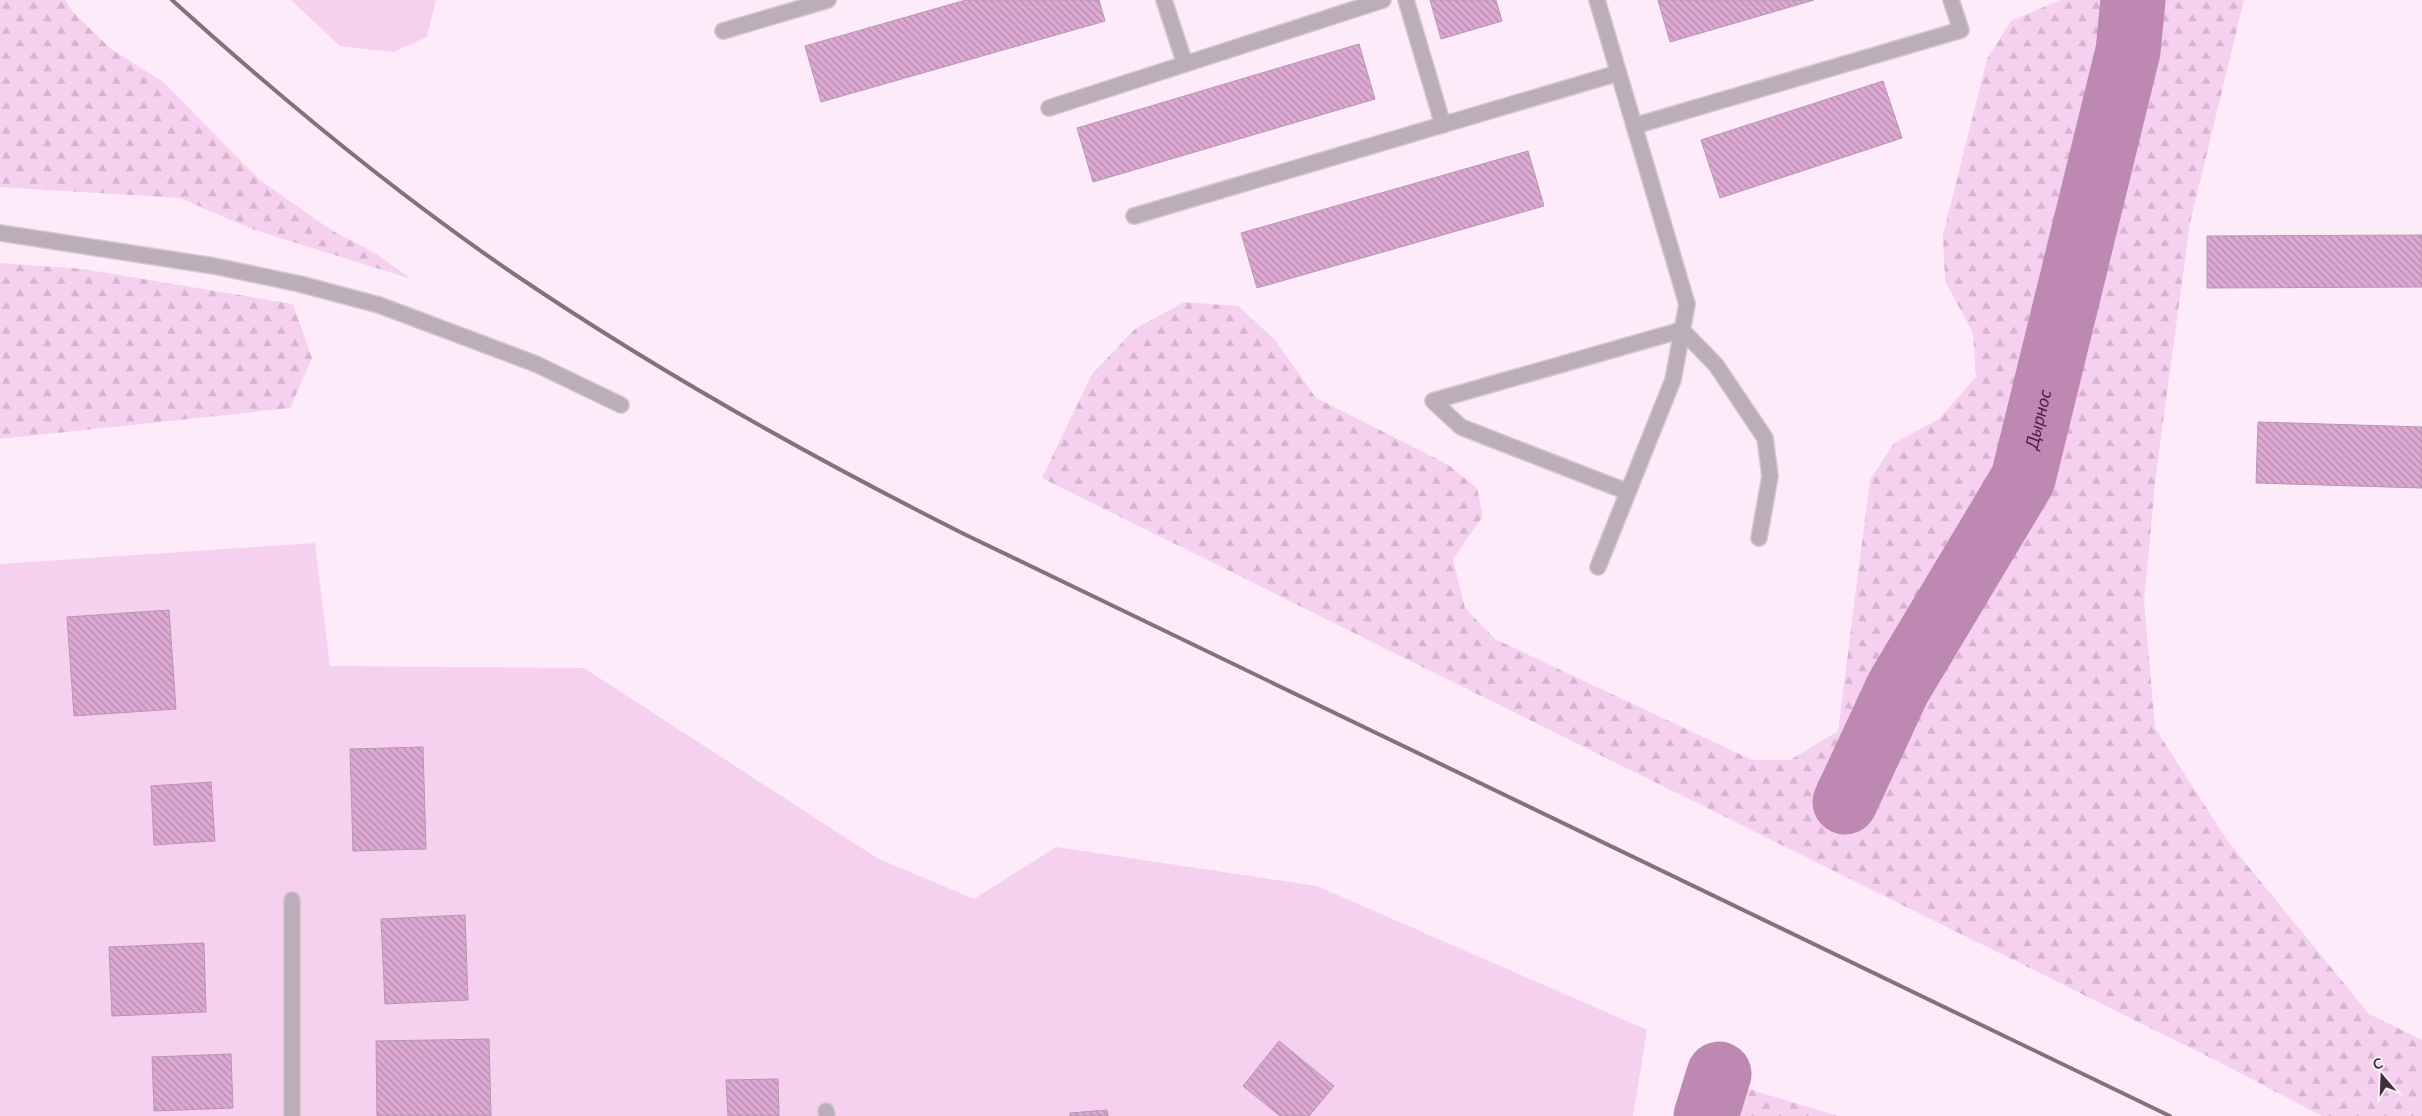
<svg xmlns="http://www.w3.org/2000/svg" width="2422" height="1116" font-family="Lato,sans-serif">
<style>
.green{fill:#f6d1ef}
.forest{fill:url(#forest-firs)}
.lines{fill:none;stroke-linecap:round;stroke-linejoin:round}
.river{stroke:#bd89b3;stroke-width:65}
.building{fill:url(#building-back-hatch);stroke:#b599af}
.service-casing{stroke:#d6c6d3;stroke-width:18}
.minor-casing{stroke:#d6c6d3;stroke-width:18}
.service{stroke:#bbaeb8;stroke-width:15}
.minor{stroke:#bbaeb8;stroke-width:15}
.rail{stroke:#80737d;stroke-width:4}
.labels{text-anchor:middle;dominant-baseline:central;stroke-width:5;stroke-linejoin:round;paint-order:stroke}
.water-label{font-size:18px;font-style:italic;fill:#571950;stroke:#fdebf9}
</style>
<defs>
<pattern id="forest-firs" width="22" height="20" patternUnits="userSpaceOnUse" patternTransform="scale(1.25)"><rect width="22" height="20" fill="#f6d1ef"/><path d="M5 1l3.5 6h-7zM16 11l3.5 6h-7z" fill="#d4b4ce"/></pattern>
<pattern id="building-back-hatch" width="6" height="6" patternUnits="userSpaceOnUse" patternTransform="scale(1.25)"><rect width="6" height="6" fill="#dda8d3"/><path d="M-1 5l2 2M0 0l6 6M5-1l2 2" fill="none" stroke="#b489ac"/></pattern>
</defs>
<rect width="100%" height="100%" fill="#fdebf9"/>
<g class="green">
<path d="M 291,0 L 436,0 L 427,37 L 393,52 L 340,46 Z"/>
<path d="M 315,543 L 330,666 L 584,668 L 877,858 L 974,899 L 1056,847 L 1317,886 L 1647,1030 L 1633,1116 L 0,1116 L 0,564 Z"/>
</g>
<g class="forest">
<path d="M 0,0 L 65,0 L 71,10 L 111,49 L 163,82 L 260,180 L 331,230 L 375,253 L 411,279 L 252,229 L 180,198 L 0,187 Z"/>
<path d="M 2060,0 L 2244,0 L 2190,223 L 2156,474 L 2144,601 L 2155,728 L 2229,843 L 2369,1014 L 2422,1040 L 2422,1116 L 2322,1116 L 2223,1064 L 1042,478 L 1092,374 L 1135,329 L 1184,302 L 1238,306 L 1275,340 L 1316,398 L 1447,464 L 1477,488 L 1483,516 L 1453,559 L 1465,608 L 1495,639 L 1752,760 L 1790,760 L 1838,731 L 1870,480 L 1894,443 L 1939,419 L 1976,377 L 1973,333 L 1945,281 L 1943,235 L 1987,59 L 2011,21 Z"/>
<path d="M 0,263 L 83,269 L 293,304 L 312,358 L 290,408 L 0,439 Z"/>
<path d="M 1739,1086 L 1838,1116 L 1711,1116 Z"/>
</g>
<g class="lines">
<g class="river">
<path id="s1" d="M 1845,802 L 1898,688 L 2023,479 L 2128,51 L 2133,0"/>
<path d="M 1706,1116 L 1719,1074"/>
</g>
</g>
<g class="building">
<path d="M 966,0 L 1099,0 L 1105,21 L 821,102 L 805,46 Z"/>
<path d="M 1430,0 L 1496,0 L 1502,21 L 1441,39 Z"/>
<path d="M 1658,0 L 1814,0 L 1670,42 Z"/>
<path d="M 1359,44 L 1375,99 L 1093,182 L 1077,128 Z"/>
<path d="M 1883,81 L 1902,138 L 1720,198 L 1701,140 Z"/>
<path d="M 1528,151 L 1544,206 L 1257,288 L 1241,233 Z"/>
<path d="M 2422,235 L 2422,287 L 2207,288 L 2207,236 Z"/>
<path d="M 2258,422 L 2422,427 L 2422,488 L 2256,483 Z"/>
<path d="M 169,610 L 176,709 L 74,716 L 67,617 Z"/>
<path d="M 423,747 L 426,849 L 353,851 L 350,749 Z"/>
<path d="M 211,782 L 215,841 L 154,845 L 151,786 Z"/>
<path d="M 465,915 L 468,1000 L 385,1004 L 381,919 Z"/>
<path d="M 204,943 L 206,1012 L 112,1016 L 109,947 Z"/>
<path d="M 489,1039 L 491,1116 L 377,1116 L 376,1041 Z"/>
<path d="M 1279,1041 L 1334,1086 L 1309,1116 L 1280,1116 L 1243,1086 Z"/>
<path d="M 231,1054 L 233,1108 L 154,1111 L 152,1057 Z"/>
<path d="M 778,1079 L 779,1116 L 728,1116 L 726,1080 Z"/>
<path d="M 1107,1110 L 1108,1116 L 1070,1116 L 1070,1113 Z"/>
</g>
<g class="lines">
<defs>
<g id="service">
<path d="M 1164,0 L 1185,64"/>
<path d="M 1406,0 L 1443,125"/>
<path d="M 723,31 L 828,0"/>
<path d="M 1049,108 L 1383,0"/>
<path d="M 1634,126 L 1961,30 L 1951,0"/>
<path d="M 1134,216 L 1618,73"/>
<path d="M 1628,492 L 1461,427 L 1433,401 L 1682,330 L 1716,365 L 1765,438 L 1770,476 L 1759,538"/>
<path d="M 1598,567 L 1673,380 L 1687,304"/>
<path d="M 826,1111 L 827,1116"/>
<path d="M 292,1116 L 292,900"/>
</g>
<g id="minor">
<path d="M 1597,0 L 1687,304"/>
<path d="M 0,233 L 214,266 L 300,284 L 379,305 L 536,364 L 621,405"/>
</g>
</defs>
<use href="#service" class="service-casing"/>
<use href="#minor" class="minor-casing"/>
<use href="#service" class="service"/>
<use href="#minor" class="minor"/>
<path class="rail" d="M 172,0 C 279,97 395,193 514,274 C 657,371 809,456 964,534 L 2170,1116"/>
</g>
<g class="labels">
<g class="water-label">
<text stroke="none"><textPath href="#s1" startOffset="431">Дырнос</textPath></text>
</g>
</g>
<g transform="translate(2382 1076) rotate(341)" stroke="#fdebf9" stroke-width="4" paint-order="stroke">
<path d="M0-4L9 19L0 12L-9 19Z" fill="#3c313a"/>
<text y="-8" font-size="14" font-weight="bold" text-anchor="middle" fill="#3c313a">С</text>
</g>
</svg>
